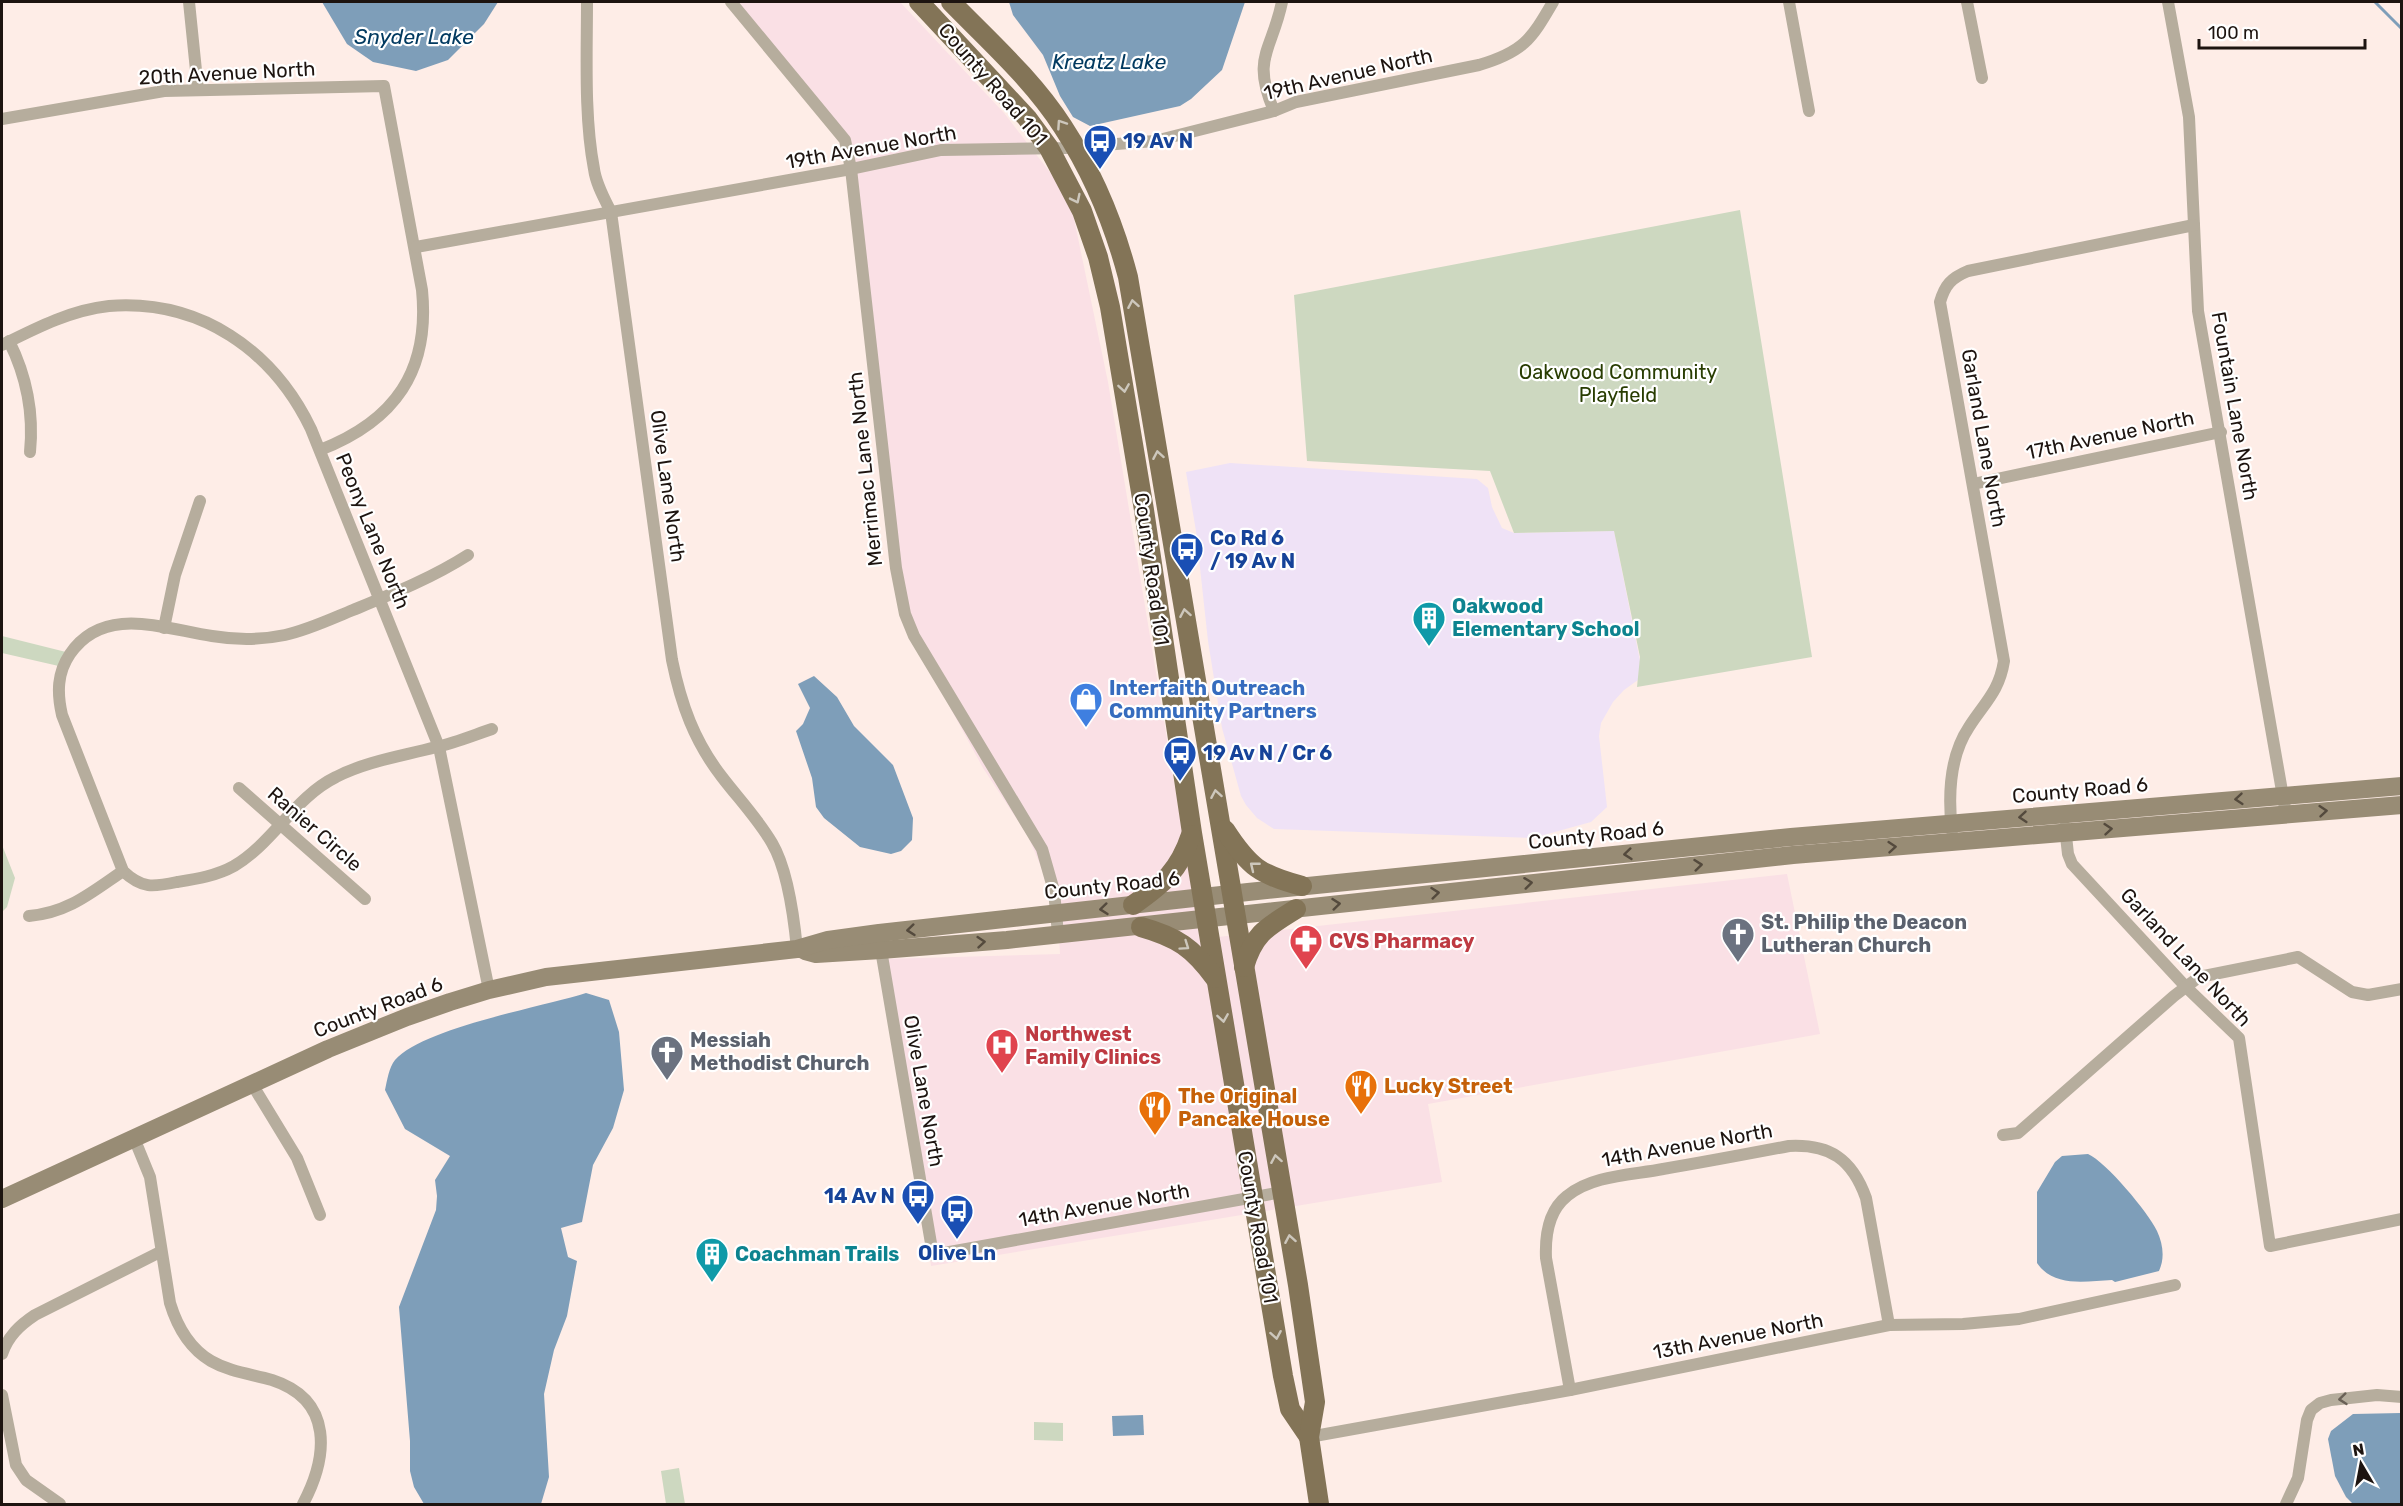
<svg xmlns="http://www.w3.org/2000/svg" width="2403" height="1506" font-family="Rubik,sans-serif">
<style>
.commercial{fill:#fae0e5}
.education{fill:#efe2f6}
.green{fill:#cdd8c0}
.water{fill:#7e9eb9}
.lines{fill:none;stroke-linecap:round;stroke-linejoin:round}
.stream{stroke:#7e9eb9;stroke-width:3}
.street{stroke:#b6ad9d;stroke-width:12}
.secondary{stroke:#988c75;stroke-width:18}
.primary{stroke:#837457;stroke-width:20}
.oneway{stroke:#cdc7bc}
.oneway2{stroke:#544a3d}
.oneway3{stroke:#6a6056}
.labels{text-anchor:middle;dominant-baseline:central;stroke-width:4.5;stroke-linejoin:round;paint-order:stroke}
.street-label{font-size:20px;fill:#1d1410;stroke:#fff}
.transit-label{font-size:20px;font-weight:bold;fill:#164399;stroke:#fff;text-anchor:start}
.park-label{font-size:20px;fill:#293d02;stroke:#fff}
.culture-label{font-size:20px;font-weight:bold;fill:#0d838f;stroke:#fff;text-anchor:start}
.shop-label{font-size:20px;font-weight:bold;fill:#366cbe;stroke:#fff;text-anchor:start}
.worship-label{font-size:20px;font-weight:bold;fill:#5b616d;stroke:#fff;text-anchor:start}
.health-label{font-size:20px;font-weight:bold;fill:#be3a42;stroke:#fff;text-anchor:start}
.food-label{font-size:20px;font-weight:bold;fill:#c56008;stroke:#fff;text-anchor:start}
.water-label{font-size:21px;font-style:italic;fill:#023a60;stroke:#fff}
</style>
<rect width="100%" height="100%" fill="#feede7"/>
<path class="commercial" d="M 738,2 L 900,2 L 1004,113 L 1056,180 L 1073,214 L 1108,382 L 1200,939 L 1787,874 L 1820,1034 L 1428,1104 L 1442,1182 L 931,1266 L 915,1122 L 882,959 L 1060,954 L 1057,905 L 1028,836 L 983,768 L 911,636 L 899,592 L 856,210 L 841,140 Z"/>
<path class="education" d="M 1230,463 L 1477,479 L 1488,488 L 1492,507 L 1502,528 L 1514,533 L 1614,531 L 1640,661 L 1638,680 L 1624,690 L 1613,702 L 1601,723 L 1599,736 L 1607,807 L 1591,822 L 1533,838 L 1274,829 L 1257,818 L 1246,805 L 1241,796 L 1222,728 L 1208,641 L 1196,531 L 1186,472 Z"/>
<g class="green">
<path d="M 1740,210 L 1812,657 L 1637,687 L 1640,657 L 1614,531 L 1514,533 L 1490,471 L 1307,461 L 1294,295 Z"/>
<path d="M 2,636 L 70,653 L 63,667 L 2,653 Z"/>
<path d="M 2,845 L 15,878 L 7,907 L 2,912 Z"/>
<path d="M 1034,1422 L 1063,1423 L 1063,1441 L 1034,1440 Z"/>
<path d="M 679,1468 L 685,1504 L 666,1504 L 661,1471 Z"/>
</g>
<g class="water">
<path d="M 322,2 L 498,2 L 484,24 L 448,60 L 416,71 L 373,62 L 347,44 Z"/>
<path d="M 1009,2 L 1245,2 L 1222,70 L 1191,99 L 1180,106 L 1090,126 L 1073,117 L 1060,96 L 1043,55 L 1013,15 Z"/>
<path d="M 814,676 L 837,697 L 854,726 L 893,765 L 913,818 L 912,840 L 901,851 L 891,854 L 860,847 L 824,818 L 816,807 L 812,778 L 796,731 L 803,724 L 810,708 L 798,684 Z"/>
<path d="M 586,993 L 609,1000 L 619,1032 L 624,1090 L 613,1128 L 593,1165 L 582,1222 L 561,1228 L 568,1257 L 577,1261 L 567,1316 L 554,1350 L 544,1394 L 549,1477 L 541,1504 L 424,1504 L 414,1487 L 410,1471 L 410,1441 L 399,1307 L 436,1210 L 437,1196 L 435,1180 L 450,1156 L 405,1129 L 385,1090 C 387,1081 389,1067 395,1060 C 423,1028 542,1007 586,993 Z"/>
<path d="M 2088,1154 C 2106,1162 2148,1212 2157,1231 C 2163,1244 2165,1258 2159,1271 L 2115,1282 L 2112,1280 C 2086,1281 2054,1288 2037,1263 L 2037,1192 L 2055,1162 L 2062,1156 Z"/>
<path d="M 2401,1413 L 2401,1504 L 2353,1504 L 2346,1497 L 2335,1476 L 2328,1439 L 2331,1431 L 2353,1414 Z"/>
<path d="M 1143,1415 L 1144,1435 L 1113,1436 L 1112,1416 Z"/>
</g>
<g class="lines">
<path class="stream" d="M 2375,2 L 2402,29"/>
<g class="street">
<path d="M 189,2 L 198,90"/>
<path d="M 587,2 C 587,54 584,117 594,169 C 596,184 604,198 611,212 L 672,660 C 681,704 694,741 722,777 C 738,798 758,819 772,843 C 788,870 794,918 797,949"/>
<path d="M 731,2 L 845,140 L 851,169 L 896,568 L 905,614 L 914,636 L 1042,849 L 1054,891 L 1058,934"/>
<path d="M 1789,2 L 1809,111"/>
<path d="M 1967,2 L 1982,78"/>
<path d="M 2168,2 L 2189,117 L 2198,311 L 2286,814"/>
<path d="M 1274,111 C 1251,57 1272,51 1282,2"/>
<path d="M 2,119 L 164,91 L 384,86 L 422,290 C 430,371 395,421 320,450"/>
<path d="M 416,247 L 851,169 L 941,150 L 1065,148 L 1155,141 L 1274,111 L 1296,102 L 1479,65 C 1523,52 1531,40 1553,2"/>
<path d="M 9,341 C 27,377 34,412 30,452"/>
<path d="M 2,345 C 36,328 71,310 109,306 C 200,299 273,350 311,429 L 439,747 L 489,990"/>
<path d="M 1973,484 L 2221,432"/>
<path d="M 468,555 C 432,578 392,594 353,610 C 331,619 308,630 285,635 C 261,640 236,640 212,636 C 164,629 104,604 70,654 C 57,673 57,693 62,715 L 123,871 C 142,889 153,887 177,882 C 196,879 216,876 234,866 C 273,843 295,797 336,777 C 367,761 403,756 436,747 C 455,743 474,735 492,729"/>
<path d="M 164,628 L 175,575 L 200,501"/>
<path d="M 239,788 L 365,899"/>
<path d="M 2065,827 L 2068,854 L 2072,864 L 2186,987 L 2239,1038 L 2270,1246 L 2402,1219"/>
<path d="M 1952,831 C 1948,796 1949,757 1969,727 C 1985,702 1999,692 2004,661 L 1940,302 C 1945,285 1951,278 1968,271 L 2194,225"/>
<path d="M 29,916 C 68,913 92,892 123,871"/>
<path d="M 880,944 L 933,1255 L 1282,1192"/>
<path d="M 252,1084 L 297,1158 L 320,1215"/>
<path d="M 2003,1135 L 2018,1133 L 2174,996 L 2199,977 L 2298,957 L 2352,992 L 2368,995 L 2402,989"/>
<path d="M 134,1138 L 150,1177 L 170,1303 C 177,1326 189,1348 211,1361 C 230,1372 251,1374 272,1380 C 334,1400 328,1457 303,1504"/>
<path d="M 2,1354 C 8,1336 20,1325 35,1315 L 160,1252"/>
<path d="M 1570,1390 L 1546,1258 C 1545,1235 1548,1211 1567,1196 C 1592,1175 1633,1175 1663,1169 C 1705,1162 1747,1154 1789,1146 C 1830,1144 1852,1159 1866,1198 L 1889,1325"/>
<path d="M 2,1395 L 16,1465 L 26,1480 L 60,1504"/>
<path d="M 1309,1437 L 1570,1390 L 1889,1325 L 1963,1324 L 2019,1319 L 2175,1285"/>
<path d="M 2286,1504 L 2298,1478 L 2307,1420 L 2311,1410 L 2320,1403 L 2331,1400 L 2377,1395 L 2402,1397"/>
</g>
<g class="secondary">
<path d="M 805,951 L 816,954 L 881,950 L 1007,940 L 1793,855 L 2402,805"/>
<path d="M 2,1199 L 328,1049 L 407,1017 L 450,1002 L 489,990 L 546,977 L 797,949 L 828,940 L 879,933 L 1248,892 L 1791,837 L 2402,786"/>
</g>
<g class="primary">
<path d="M 919,2 L 1027,118 L 1049,148 L 1082,211 L 1098,257 L 1110,307 L 1144,510 L 1192,833 L 1283,1376 L 1290,1409 L 1309,1437"/>
<path d="M 951,2 C 989,41 1033,80 1063,127 C 1093,173 1114,224 1128,277 L 1298,1285 L 1315,1402 L 1309,1437 L 1319,1504"/>
<path d="M 1225,830 C 1249,867 1260,875 1302,886"/>
<path d="M 1133,905 C 1163,884 1179,871 1191,835"/>
<path d="M 1141,927 C 1177,937 1193,948 1215,978"/>
<path d="M 1244,967 C 1254,933 1267,927 1296,909"/>
</g>
</g>
<defs><path id="oneway-chevron" d="M-2-3.5L2.5 0L-2 3.5" fill="none" stroke-width="1.6" stroke-linecap="round" stroke-linejoin="round" transform="scale(1.5)"/></defs>
<g class="oneway">
<use href="#oneway-chevron" transform="translate(1061 124) rotate(-124)"/>
<use href="#oneway-chevron" transform="translate(1076 199) rotate(64)"/>
<use href="#oneway-chevron" transform="translate(1133 304) rotate(-100)"/>
<use href="#oneway-chevron" transform="translate(1124 388) rotate(81)"/>
<use href="#oneway-chevron" transform="translate(1158 455) rotate(-100)"/>
<use href="#oneway-chevron" transform="translate(1185 613) rotate(-100)"/>
<use href="#oneway-chevron" transform="translate(1216 794) rotate(-100)"/>
<use href="#oneway-chevron" transform="translate(1254 866) rotate(-141)"/>
<use href="#oneway-chevron" transform="translate(1185 946) rotate(35)"/>
<use href="#oneway-chevron" transform="translate(1223 1018) rotate(81)"/>
<use href="#oneway-chevron" transform="translate(1276 1159) rotate(-100)"/>
<use href="#oneway-chevron" transform="translate(1290 1239) rotate(-100)"/>
<use href="#oneway-chevron" transform="translate(1276 1335) rotate(80)"/>
</g>
<g class="oneway2">
<use href="#oneway-chevron" transform="translate(2239 799) rotate(175)"/>
<use href="#oneway-chevron" transform="translate(2323 811) rotate(-5)"/>
<use href="#oneway-chevron" transform="translate(2023 817) rotate(175)"/>
<use href="#oneway-chevron" transform="translate(2108 829) rotate(-5)"/>
<use href="#oneway-chevron" transform="translate(1892 847) rotate(-5)"/>
<use href="#oneway-chevron" transform="translate(1628 854) rotate(174)"/>
<use href="#oneway-chevron" transform="translate(1698 865) rotate(-6)"/>
<use href="#oneway-chevron" transform="translate(1528 883) rotate(-7)"/>
<use href="#oneway-chevron" transform="translate(1435 893) rotate(-6)"/>
<use href="#oneway-chevron" transform="translate(1336 904) rotate(-6)"/>
<use href="#oneway-chevron" transform="translate(1104 909) rotate(174)"/>
<use href="#oneway-chevron" transform="translate(911 930) rotate(174)"/>
<use href="#oneway-chevron" transform="translate(981 942) rotate(-5)"/>
</g>
<use class="oneway3" href="#oneway-chevron" transform="translate(2343 1399) rotate(174)"/>
<defs>
<symbol id="bus-pin" viewBox="-11 -11 22 30"><path d="M0 17L-7.5 6A9.5 9.5 0 1 1 7.5 6Z" fill="#1a4fb4" stroke="#fff"/><path d="M-5-6H5V4H4V6H2V4H-2V6H-4V4H-5ZM-3.5-4V0h7V-4ZM-3.5 1.2v1.5H-2V1.2ZM2 1.2v1.5H3.5V1.2Z" fill="#fff"/></symbol>
<symbol id="building-pin" viewBox="-11 -11 22 30"><path d="M0 17L-7.5 6A9.5 9.5 0 1 1 7.5 6Z" fill="#0f9aa8" stroke="#fff"/><path d="M-4-6H4V6H1V3H-1V6H-4ZM-2.5-4.3h1.7v1.8h-1.7ZM.8-4.3h1.7v1.8H.8ZM-2.5-1h1.7V.8h-1.7ZM.8-1h1.7V.8H.8Z" fill="#fff"/></symbol>
<symbol id="shop-pin" viewBox="-11 -11 22 30"><path d="M0 17L-7.5 6A9.5 9.5 0 1 1 7.5 6Z" fill="#3f7fe0" stroke="#fff"/><path d="M-5-2.5h2.3a2.7 3.5 0 0 1 5.4 0H5L5.5 6h-11ZM-1.5-2.5h3a1.5 2.3 0 0 0-3 0Z" fill="#fff"/></symbol>
<symbol id="church-pin" viewBox="-11 -11 22 30"><path d="M0 17L-7.5 6A9.5 9.5 0 1 1 7.5 6Z" fill="#6b7280" stroke="#fff"/><path d="M-1.2-6h2.4v3.5h3.3v2.4h-3.3V6h-2.4V-.1h-3.3v-2.4h3.3Z" fill="#fff"/></symbol>
<symbol id="pharmacy-pin" viewBox="-11 -11 22 30"><path d="M0 17L-7.5 6A9.5 9.5 0 1 1 7.5 6Z" fill="#e0444e" stroke="#fff"/><path d="M-2-6h4v4h4v4h-4v4h-4v-4h-4v-4h4Z" fill="#fff"/></symbol>
<symbol id="hospital-pin" viewBox="-11 -11 22 30"><path d="M0 17L-7.5 6A9.5 9.5 0 1 1 7.5 6Z" fill="#e0444e" stroke="#fff"/><path d="M-5-5h3v3.5h4V-5h3V5h-3V1.5h-4V5h-3Z" fill="#fff"/></symbol>
<symbol id="restaurant-pin" viewBox="-11 -11 22 30"><path d="M0 17L-7.5 6A9.5 9.5 0 1 1 7.5 6Z" fill="#e8710a" stroke="#fff"/><path d="M-5-6h1v4h1v-4h1v4h1v-4h1v5L-1.5 .5V6h-2V.5L-5-1ZM5-6V6H3V1.5H1.5Q1.5-4 5-6Z" fill="#fff"/></symbol>
</defs>
<g fill-rule="evenodd">
<use href="#bus-pin" x="1081" y="122" width="38" height="52"/>
<use href="#bus-pin" x="1168" y="530" width="38" height="52"/>
<use href="#building-pin" x="1410" y="599" width="38" height="52"/>
<use href="#shop-pin" x="1067" y="680" width="38" height="52"/>
<use href="#bus-pin" x="1161" y="734" width="38" height="52"/>
<use href="#church-pin" x="1719" y="915" width="38" height="52"/>
<use href="#pharmacy-pin" x="1287" y="922" width="38" height="52"/>
<use href="#hospital-pin" x="983" y="1026" width="38" height="52"/>
<use href="#church-pin" x="648" y="1033" width="38" height="52"/>
<use href="#restaurant-pin" x="1342" y="1067" width="38" height="52"/>
<use href="#restaurant-pin" x="1136" y="1088" width="38" height="52"/>
<use href="#bus-pin" x="899" y="1177" width="38" height="52"/>
<use href="#bus-pin" x="938" y="1192" width="38" height="52"/>
<use href="#building-pin" x="693" y="1235" width="38" height="52"/>
</g>
<g class="labels">
<g class="street-label">
<text transform="translate(227 73) rotate(-3)">20th Avenue North</text>
<text transform="translate(1348 74) rotate(-13)">19th Avenue North</text>
<text transform="translate(993 84) rotate(49)">County Road 101</text>
<text transform="translate(871 147) rotate(-10)">19th Avenue North</text>
<text transform="translate(2235 406) rotate(80)">Fountain Lane North</text>
<text transform="translate(2110 435) rotate(-12)">17th Avenue North</text>
<text transform="translate(1984 438) rotate(80)">Garland Lane North</text>
<text transform="translate(865 469) rotate(-96)">Merrimac Lane North</text>
<text transform="translate(668 486) rotate(82)">Olive Lane North</text>
<text transform="translate(373 531) rotate(68)">Peony Lane North</text>
<text transform="translate(1152 569) rotate(82)">County Road 101</text>
<text transform="translate(2080 790) rotate(-5)">County Road 6</text>
<text transform="translate(315 829) rotate(41)">Ranier Circle</text>
<text transform="translate(1596 835) rotate(-6)">County Road 6</text>
<text transform="translate(1112 885) rotate(-6)">County Road 6</text>
<text transform="translate(2186 957) rotate(47)">Garland Lane North</text>
<text transform="translate(378 1007) rotate(-21)">County Road 6</text>
<text transform="translate(924 1091) rotate(80)">Olive Lane North</text>
<text transform="translate(1687 1145) rotate(-10)">14th Avenue North</text>
<text transform="translate(1104 1205) rotate(-10)">14th Avenue North</text>
<text transform="translate(1258 1227) rotate(80)">County Road 101</text>
<text transform="translate(1738 1336) rotate(-11)">13th Avenue North</text>
</g>
<g class="transit-label">
<text x="1123" y="141">19 Av N</text>
<text x="1210" y="538">Co Rd 6<tspan x="1210" dy="23">/ 19 Av N</tspan></text>
<text x="1203" y="753">19 Av N / Cr 6</text>
<text x="895" y="1196" text-anchor="end">14 Av N</text>
<text x="957" y="1253" text-anchor="middle">Olive Ln</text>
</g>
<g class="park-label">
<text x="1618" y="372">Oakwood Community<tspan x="1618" dy="23">Playfield</tspan></text>
</g>
<g class="culture-label">
<text x="1452" y="606">Oakwood<tspan x="1452" dy="23">Elementary School</tspan></text>
<text x="735" y="1254">Coachman Trails</text>
</g>
<g class="shop-label">
<text x="1109" y="688">Interfaith Outreach<tspan x="1109" dy="23">Community Partners</tspan></text>
</g>
<g class="worship-label">
<text x="1761" y="922">St. Philip the Deacon<tspan x="1761" dy="23">Lutheran Church</tspan></text>
<text x="690" y="1040">Messiah<tspan x="690" dy="23">Methodist Church</tspan></text>
</g>
<g class="health-label">
<text x="1329" y="941">CVS Pharmacy</text>
<text x="1025" y="1034">Northwest<tspan x="1025" dy="23">Family Clinics</tspan></text>
</g>
<g class="food-label">
<text x="1384" y="1086">Lucky Street</text>
<text x="1178" y="1096">The Original<tspan x="1178" dy="23">Pancake House</tspan></text>
</g>
<g class="water-label">
<text x="414" y="36">Snyder Lake</text>
<text x="1109" y="61">Kreatz Lake</text>
</g>
</g>
<rect width="2403" height="1506" fill="none" stroke="#1d1410" stroke-width="6"/>
<g transform="translate(2361 1464) rotate(350)" stroke="#ffffff" stroke-width="4.5" paint-order="stroke">
<path d="M0-4.5L10 22L0 15L-10 22Z" fill="#1d1410"/>
<text y="-9" font-size="16" font-weight="bold" text-anchor="middle" fill="#1d1410">N</text>
</g>
<path d="M2199 39v9h166v-9" fill="none" stroke="#1d1410" stroke-width="3"/>
<text x="2208" y="39" font-size="18" fill="#1d1410" stroke="#ffffff" stroke-width="4.5" paint-order="stroke">100 m</text>
</svg>
